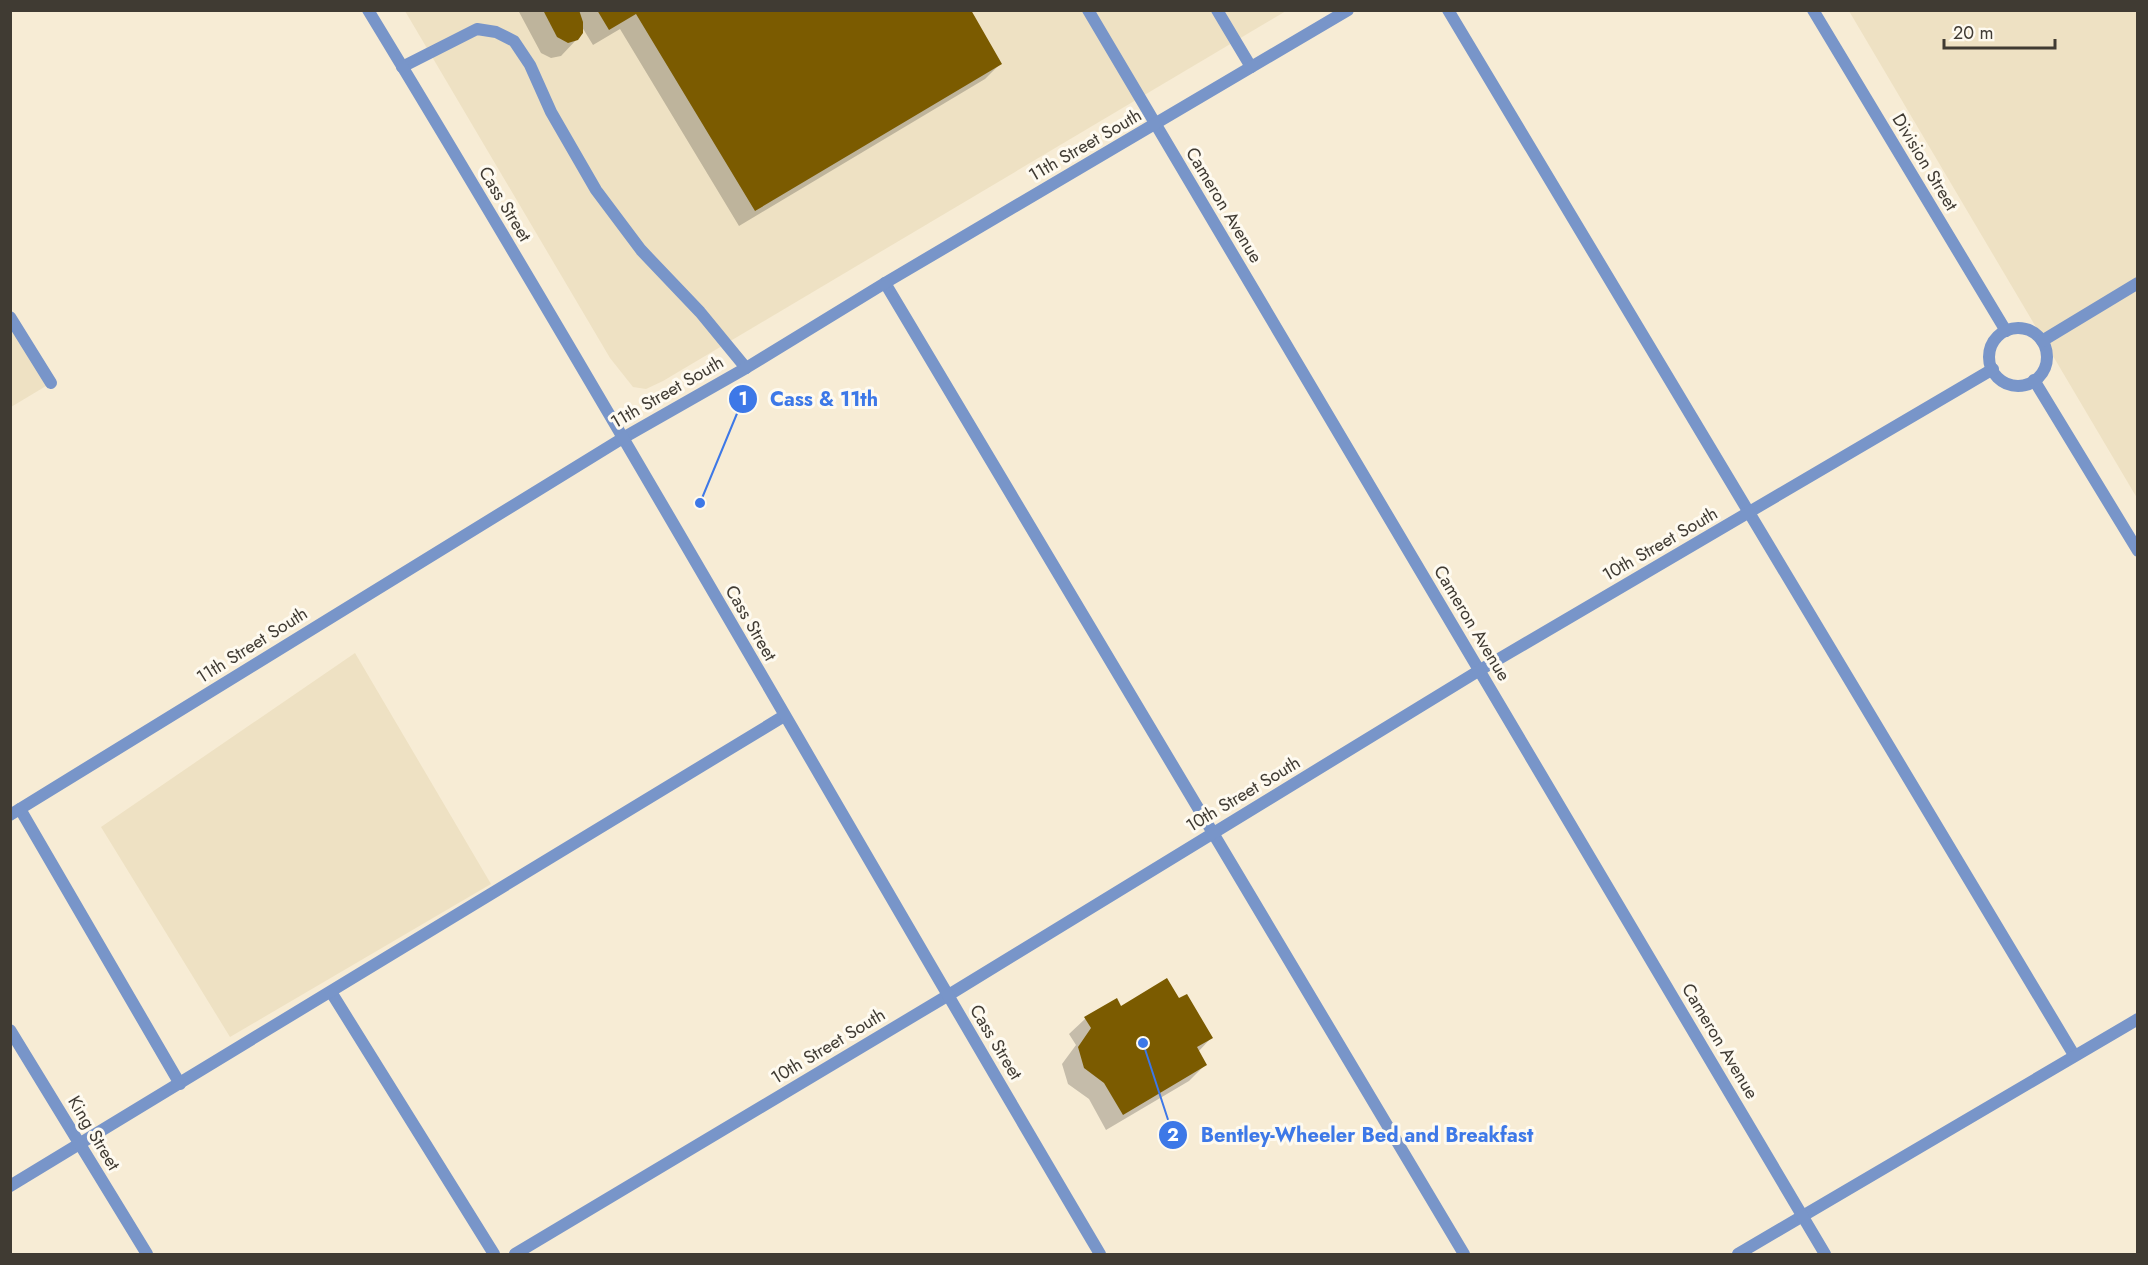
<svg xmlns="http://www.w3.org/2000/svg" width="2148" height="1265" font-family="Jost,sans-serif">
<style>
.built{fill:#eee1c3}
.shadow{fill:#0003}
.building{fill:#7b5b00}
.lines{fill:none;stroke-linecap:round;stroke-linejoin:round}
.service{stroke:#7895c9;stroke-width:12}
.minor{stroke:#7895c9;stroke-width:12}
.tertiary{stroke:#7895c9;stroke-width:12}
.labels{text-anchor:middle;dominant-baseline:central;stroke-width:6;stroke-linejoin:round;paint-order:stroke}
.street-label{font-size:18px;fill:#403b33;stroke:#fefaf0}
.leader{fill:none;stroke:#3d78e7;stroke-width:2}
.callout-dot{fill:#3d78e7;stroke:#fefaf0;stroke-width:2}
.mark-label{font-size:18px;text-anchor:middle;font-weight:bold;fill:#fff}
.callout-label{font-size:20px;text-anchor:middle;font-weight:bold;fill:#3d78e7;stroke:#fefaf0;stroke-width:6;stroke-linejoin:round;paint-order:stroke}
</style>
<rect width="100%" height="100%" fill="#f7ecd5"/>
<g class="built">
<path d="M 405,11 L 1286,11 L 663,381 L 646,389 L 633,387 L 610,358 Z"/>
<path d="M 1849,11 L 2137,11 L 2137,498 Z"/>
<path d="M 10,313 L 51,383 L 11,407 L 10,407 Z"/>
<path d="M 355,653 L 491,884 L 230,1037 L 101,827 Z"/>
</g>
<g class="shadow">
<path d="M 518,10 L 969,10 L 1000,64 L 985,79 L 739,226 L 620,29 L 593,45 L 582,27 L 577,39 L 561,56 L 551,58 L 541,53 Z"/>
<path d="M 1179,1000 L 1211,1038 L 1198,1052 L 1205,1065 L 1189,1081 L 1106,1130 L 1089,1099 L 1068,1084 L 1062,1064 L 1076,1045 L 1069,1034 L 1085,1019 L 1120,1008 Z"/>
</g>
<g class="building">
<path d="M 543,10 L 579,10 L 583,22 L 583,33 L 578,40 L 568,43 L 557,37 Z"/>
<path d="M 597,10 L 971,10 L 1002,64 L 755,211 L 636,14 L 609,30 Z"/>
<path d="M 1167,978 L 1179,998 L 1187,994 L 1213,1038 L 1197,1047 L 1207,1065 L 1123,1115 L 1104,1083 L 1084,1068 L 1078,1047 L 1091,1028 L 1084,1017 L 1117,998 L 1121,1006 Z"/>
</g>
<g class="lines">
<g class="service">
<path d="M 1217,10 L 1251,67"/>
<path d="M 1448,10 L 2074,1055"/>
<path d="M 402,67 L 477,29 L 496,32 L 514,41 L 530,65 L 551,112 L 596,190 L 641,250 L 700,312 L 746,368"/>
<path d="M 885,283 L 1464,1254"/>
<path d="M 10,317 L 51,383"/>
<path d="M 20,809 L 180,1084"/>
<path d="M 331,992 L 494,1254"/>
<path d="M 10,1186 L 784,716"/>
<path d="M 1738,1254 L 2138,1019"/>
</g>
<g class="minor">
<path d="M 1088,10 L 1825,1254"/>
<path d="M 1813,10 L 2006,331"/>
<circle cx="2018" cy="357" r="29"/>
<path d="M 2042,341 L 2138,283"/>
<path d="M 2034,380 L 2138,551"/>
<path d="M 10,815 L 623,438 L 746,368 L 885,283 L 1348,10"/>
<path d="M 10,1030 L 147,1254"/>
<path d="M 515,1254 L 947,996 L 1480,670 L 1993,369"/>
</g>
<path class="tertiary" d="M 368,10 C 618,421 855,840 1100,1254"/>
</g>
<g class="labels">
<g class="street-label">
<text transform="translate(1085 145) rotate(-30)">11th Street South</text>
<text transform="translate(1925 162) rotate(59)">Division Street</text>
<text transform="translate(505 204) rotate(59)">Cass Street</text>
<text transform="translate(1224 205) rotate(59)">Cameron Avenue</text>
<text transform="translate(667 392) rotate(-30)">11th Street South</text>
<text transform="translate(1660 544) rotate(-30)">10th Street South</text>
<text transform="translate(751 623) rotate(60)">Cass Street</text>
<text transform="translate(1472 623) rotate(59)">Cameron Avenue</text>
<text transform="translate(252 645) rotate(-32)">11th Street South</text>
<text transform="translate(1243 794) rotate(-31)">10th Street South</text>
<text transform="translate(1720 1041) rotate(59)">Cameron Avenue</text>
<text transform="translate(996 1042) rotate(59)">Cass Street</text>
<text transform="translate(828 1046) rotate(-31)">10th Street South</text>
<text transform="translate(94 1133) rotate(59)">King Street</text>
</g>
</g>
<path class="leader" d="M700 503L743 399M1143 1043L1173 1135"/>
<g class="callout-dot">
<circle cx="700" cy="503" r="6"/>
<circle cx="1143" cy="1043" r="6"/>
<circle cx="743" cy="399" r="15"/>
<circle cx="1173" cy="1135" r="15"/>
</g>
<g class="mark-label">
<text x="743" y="405">1</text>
<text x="1173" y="1141">2</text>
</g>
<g class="callout-label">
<text x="824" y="406">Cass &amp; 11th</text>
<text x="1367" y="1142">Bentley-Wheeler Bed and Breakfast</text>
</g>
<rect width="2148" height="1265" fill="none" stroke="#403b33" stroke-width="24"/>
<path d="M1944 39v9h111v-9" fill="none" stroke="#403b33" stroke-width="3"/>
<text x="1953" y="39" font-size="18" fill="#403b33" stroke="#fefaf0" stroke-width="4.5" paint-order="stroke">20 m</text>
</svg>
